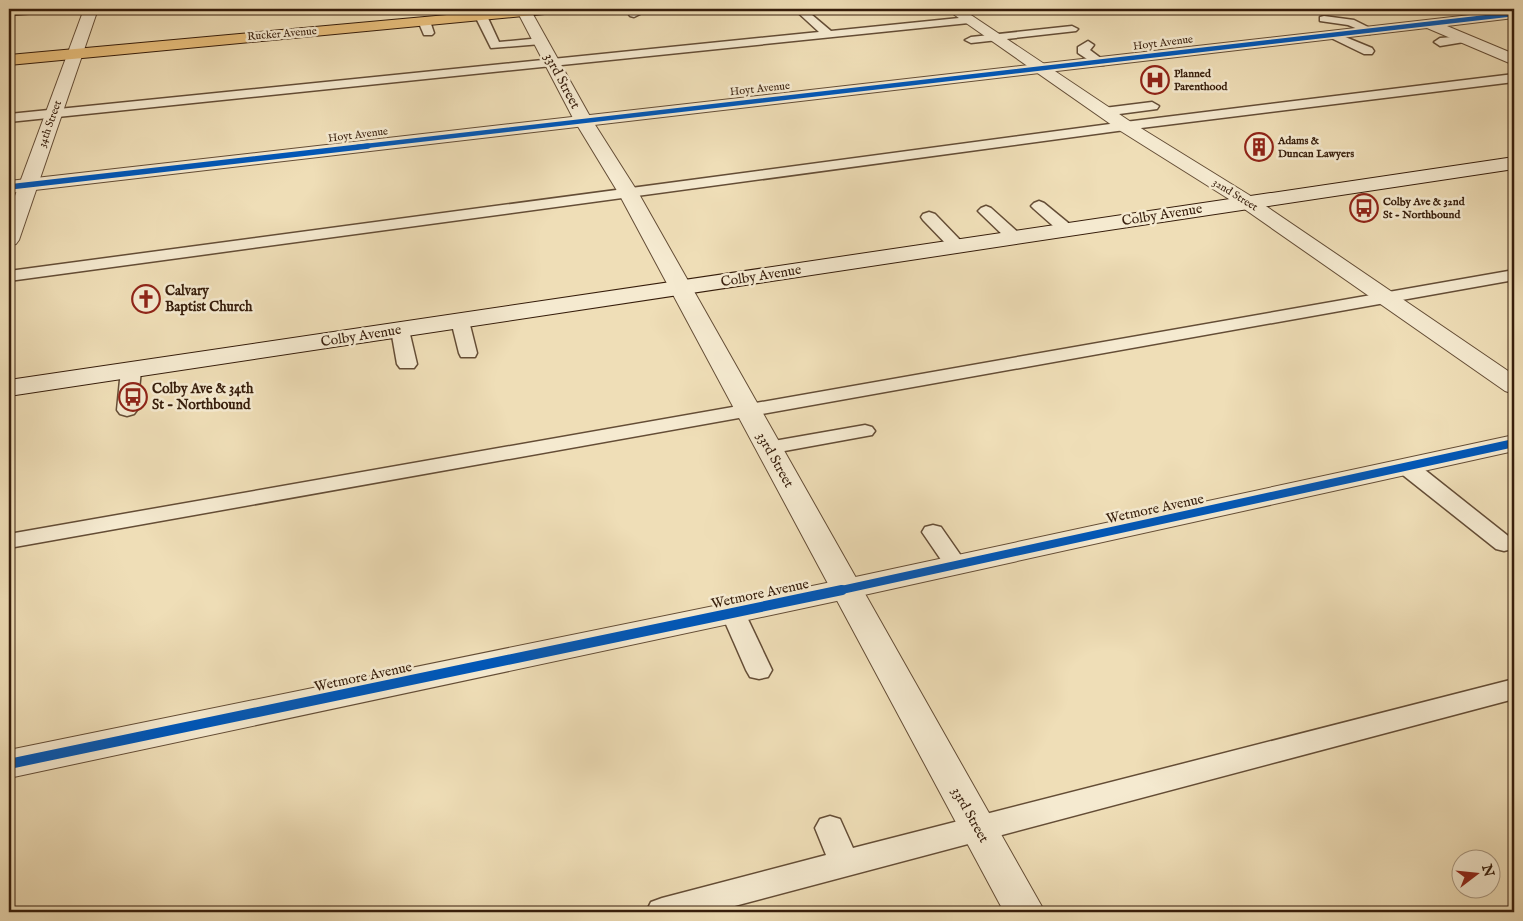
<svg xmlns="http://www.w3.org/2000/svg" width="1523" height="921" font-family="'IM FELL English',serif">
<style>
.lines{fill:none;stroke-linecap:round;stroke-linejoin:round}
.service-casing{stroke:#644d36;stroke-width:3}
.minor-casing{stroke:#644d36;stroke-width:2}
.tertiary-casing{stroke:#644d36;stroke-width:2}
.secondary-casing{stroke:#361d0b;stroke-width:2}
.primary-casing{stroke:#361d0b;stroke-width:2}
.service{fill:#f5ead0;fill-rule:evenodd}
.minor{fill:#f5ead0;fill-rule:evenodd}
.tertiary{fill:#f5ead0;fill-rule:evenodd}
.secondary{fill:#f5ead0;fill-rule:evenodd}
.primary{fill:#e8bf7c;fill-rule:evenodd}
.cycleway-far3-casing{stroke:#f5ead0;stroke-width:6}
.cycleway-far2-casing{stroke:#f5ead0;stroke-width:8}
.cycleway-far1-casing{stroke:#f5ead0;stroke-width:11}
.cycleway-casing{stroke:#f5ead0;stroke-width:13}
.cycleway-far3{stroke:#0057b8;stroke-width:4.5}
.cycleway-far2{stroke:#0057b8;stroke-width:5.5}
.cycleway-far1{stroke:#0057b8;stroke-width:8}
.cycleway{stroke:#0057b8;stroke-width:10}
.labels{text-anchor:middle;dominant-baseline:central;stroke-width:5;stroke-linejoin:round;paint-order:stroke}
.far-street-label{font-size:11px;fill:#361d0b;stroke:#f5ead0}
.far-poi-label{font-size:11px;font-weight:bold;fill:#361d0b;stroke:#f5ead0;text-anchor:start}
.street-label{font-size:14px;fill:#361d0b;stroke:#f5ead0}
.poi-label{font-size:14px;font-weight:bold;fill:#361d0b;stroke:#f5ead0;text-anchor:start}
</style>
<rect width="100%" height="100%" fill="#efdeb7"/>
<filter id="stains"><feTurbulence type="fractalNoise" baseFrequency=".004" numOctaves="4"/><feColorMatrix values="0 0 0 0 .2 0 0 0 0 .09 0 0 0 0 .02 0 0 0 .5 -.17"/></filter>
<radialGradient id="worn" r=".72"><stop offset=".6" stop-color="#630" stop-opacity="0"/><stop offset="1" stop-color="#630" stop-opacity=".3"/></radialGradient>
<g class="lines">
<defs>
<g id="service">
<path d="M 9,9 L 54,9 L 49,12 L 9,15 Z"/>
<path d="M 625,9 L 636,9 L 640,14 L 634,17 L 630,16 Z"/>
<path d="M 794,9 L 805,9 L 831,31 L 969,17 L 975,20 L 969,23 L 9,122 L 9,114 L 819,32 Z"/>
<path d="M 481,13 L 487,16 L 499,42 L 541,38 L 547,41 L 541,44 L 491,48 L 475,16 Z"/>
<path d="M 1324,16 L 1354,20 L 1376,31 L 1370,34 L 1348,25 L 1320,21 L 1320,17 Z"/>
<path d="M 424,18 L 430,21 L 434,33 L 432,35 L 424,35 L 418,21 Z"/>
<path d="M 1072,26 L 1078,29 L 1076,31 L 971,43 L 965,40 L 971,37 Z"/>
<path d="M 1333,32 L 1372,48 L 1374,51 L 1372,54 L 1364,54 L 1329,37 L 1327,35 Z"/>
<path d="M 1466,36 L 1470,37 L 1470,41 L 1440,46 L 1434,42 L 1440,38 Z"/>
<path d="M 1088,41 L 1094,45 L 1090,50 L 1106,62 L 1104,65 L 1096,65 L 1078,53 L 1078,47 Z"/>
<path d="M 1514,74 L 1514,82 L 1125,130 L 9,281 L 9,271 L 1125,122 Z"/>
<path d="M 1152,102 L 1159,106 L 1157,109 L 1104,116 L 1097,112 L 1104,108 Z"/>
<path d="M 1039,201 L 1044,203 L 1072,226 L 1074,229 L 1072,232 L 1060,232 L 1034,209 L 1031,206 L 1034,203 Z"/>
<path d="M 986,206 L 991,208 L 1020,234 L 1022,237 L 1020,240 L 1008,240 L 981,214 L 978,211 L 981,208 Z"/>
<path d="M 929,212 L 935,214 L 963,243 L 965,246 L 963,249 L 951,249 L 923,220 L 921,217 L 923,214 Z"/>
<path d="M 1514,270 L 1514,280 L 9,548 L 9,534 Z"/>
<path d="M 460,316 L 466,317 L 469,321 L 477,353 L 475,357 L 461,357 L 459,353 L 451,321 L 454,317 Z"/>
<path d="M 400,325 L 406,326 L 409,330 L 417,364 L 414,368 L 400,368 L 397,364 L 391,330 L 394,326 Z"/>
<path d="M 131,364 L 138,366 L 141,370 L 137,410 L 134,414 L 127,416 L 120,414 L 117,410 L 121,370 L 124,366 Z"/>
<path d="M 865,425 L 872,427 L 875,431 L 872,435 L 768,454 L 761,452 L 758,448 L 761,444 L 768,442 Z"/>
<path d="M 1407,461 L 1415,462 L 1512,539 L 1514,542 L 1512,549 L 1504,551 L 1496,549 L 1399,472 L 1396,467 L 1399,462 Z"/>
<path d="M 933,525 L 941,527 L 964,560 L 968,565 L 964,570 L 956,573 L 948,570 L 922,532 L 925,527 Z"/>
<path d="M 733,605 L 742,607 L 745,613 L 772,670 L 768,677 L 759,679 L 750,677 L 746,670 L 721,613 L 724,607 Z"/>
<path d="M 1514,679 L 1514,699 L 712,912 L 646,912 L 651,902 L 662,898 L 826,855 L 815,828 L 820,819 L 830,816 L 840,819 L 853,848 Z"/>
</g>
<g id="minor">
<path d="M 84,9 L 98,9 L 19,240 L 16,244 L 9,246 L 9,212 Z"/>
<path d="M 516,9 L 530,9 L 592,120 L 639,194 L 1045,912 L 1004,912 L 619,194 L 574,120 Z"/>
<path d="M 946,9 L 962,9 L 1131,122 L 1254,198 L 1514,375 L 1514,394 L 1505,391 L 1240,206 L 1119,130 Z"/>
</g>
<g id="tertiary">
<path d="M 1514,10 L 1514,18 L 1447,26 L 1514,54 L 1514,65 L 1427,28 L 9,193 L 9,181 Z"/>
<path d="M 1514,435 L 1514,451 L 846,599 L 9,778 L 9,750 L 846,579 Z"/>
</g>
<path id="secondary" d="M 1514,157 L 1514,169 L 9,396 L 9,380 Z"/>
<path id="primary" d="M 512,9 L 562,9 L 555,13 L 9,65 L 9,55 Z"/>
</defs>
<use href="#service" class="service-casing"/>
<use href="#minor" class="minor-casing"/>
<use href="#tertiary" class="tertiary-casing"/>
<use href="#secondary" class="secondary-casing"/>
<use href="#primary" class="primary-casing"/>
<use href="#service" class="service"/>
<use href="#minor" class="minor"/>
<use href="#tertiary" class="tertiary"/>
<use href="#secondary" class="secondary"/>
<use href="#primary" class="primary"/>
<defs>
<path id="cycleway-far3" d="M 357,147 L 1514,14"/>
<path id="cycleway-far2" d="M 9,187 L 368,146"/>
<path id="cycleway-far1" d="M 837,591 L 1514,443"/>
<path id="cycleway" d="M 9,764 L 842,590"/>
</defs>
<use href="#cycleway-far3" class="cycleway-far3-casing"/>
<use href="#cycleway-far2" class="cycleway-far2-casing"/>
<use href="#cycleway-far1" class="cycleway-far1-casing"/>
<use href="#cycleway" class="cycleway-casing"/>
<use href="#cycleway-far3" class="cycleway-far3"/>
<use href="#cycleway-far2" class="cycleway-far2"/>
<use href="#cycleway-far1" class="cycleway-far1"/>
<use href="#cycleway" class="cycleway"/>
</g>
<defs>
<symbol id="hospital-ring" viewBox="-11 -11 22 22"><circle r="9.5" fill="#f5ead0" stroke="#8f2418" stroke-width="1.5"/><path d="M-5-5h3v3.5h4V-5h3V5h-3V1.5h-4V5h-3Z" fill="#8f2418"/></symbol>
<symbol id="building-ring" viewBox="-11 -11 22 22"><circle r="9.5" fill="#f5ead0" stroke="#8f2418" stroke-width="1.5"/><path d="M-4-6H4V6H1V3H-1V6H-4ZM-2.5-4.3h1.7v1.8h-1.7ZM.8-4.3h1.7v1.8H.8ZM-2.5-1h1.7V.8h-1.7ZM.8-1h1.7V.8H.8Z" fill="#8f2418"/></symbol>
<symbol id="bus-ring" viewBox="-11 -11 22 22"><circle r="9.5" fill="#f5ead0" stroke="#8f2418" stroke-width="1.5"/><path d="M-5-6H5V4H4V6H2V4H-2V6H-4V4H-5ZM-3.5-4V0h7V-4ZM-3.5 1.2v1.5H-2V1.2ZM2 1.2v1.5H3.5V1.2Z" fill="#8f2418"/></symbol>
<symbol id="church-ring" viewBox="-11 -11 22 22"><circle r="9.5" fill="#f5ead0" stroke="#8f2418" stroke-width="1.5"/><path d="M-1.2-6h2.4v3.5h3.3v2.4h-3.3V6h-2.4V-.1h-3.3v-2.4h3.3Z" fill="#8f2418"/></symbol>
</defs>
<g fill-rule="evenodd">
<use href="#hospital-ring" x="1139" y="64" width="32" height="32"/>
<use href="#building-ring" x="1243" y="131" width="32" height="32"/>
<use href="#bus-ring" x="1348" y="192" width="32" height="32"/>
<use href="#church-ring" x="130" y="283" width="32" height="32"/>
<use href="#bus-ring" x="117" y="381" width="32" height="32"/>
</g>
<g class="labels">
<g class="far-street-label">
<text transform="translate(282 34) rotate(-5)">Rucker Avenue</text>
<text transform="translate(1163 43) rotate(-7)">Hoyt Avenue</text>
<text transform="translate(760 89) rotate(-6)">Hoyt Avenue</text>
<text transform="translate(50 124) rotate(-70)">34th Street</text>
<text transform="translate(358 135) rotate(-7)">Hoyt Avenue</text>
<text transform="translate(1235 195) rotate(32)">32nd Street</text>
</g>
<g class="far-poi-label">
<text x="1174" y="74">Planned<tspan x="1174" dy="13">Parenthood</tspan></text>
<text x="1278" y="141">Adams &amp;<tspan x="1278" dy="13">Duncan Lawyers</tspan></text>
<text x="1383" y="202">Colby Ave &amp; 32nd<tspan x="1383" dy="13">St - Northbound</tspan></text>
</g>
<g class="street-label">
<text transform="translate(562 81) rotate(62)">33rd Street</text>
<text transform="translate(1162 215) rotate(-9)">Colby Avenue</text>
<text transform="translate(761 276) rotate(-9)">Colby Avenue</text>
<text transform="translate(361 336) rotate(-9)">Colby Avenue</text>
<text transform="translate(775 460) rotate(61)">33rd Street</text>
<text transform="translate(1155 509) rotate(-12)">Wetmore Avenue</text>
<text transform="translate(760 594) rotate(-12)">Wetmore Avenue</text>
<text transform="translate(363 677) rotate(-12)">Wetmore Avenue</text>
<text transform="translate(970 815) rotate(61)">33rd Street</text>
</g>
<g class="poi-label">
<text x="165" y="291">Calvary<tspan x="165" dy="16">Baptist Church</tspan></text>
<text x="152" y="389">Colby Ave &amp; 34th<tspan x="152" dy="16">St - Northbound</tspan></text>
</g>
</g>
<rect width="1523" height="921" fill="none" stroke="#efdeb7" stroke-width="30"/>
<rect x="10" y="10" width="1503" height="901" fill="none" stroke="#361d0b" stroke-width="2.5"/>
<rect x="15" y="15" width="1493" height="891" fill="none" stroke="#361d0b"/>
<g transform="translate(1476 874) rotate(74)"><circle r="24" fill="#f5ead0" stroke="#a99881"/>
<path d="M0-4L9 19L0 12L-9 19Z" fill="#8f2418"/>
<text y="-8" font-size="14" font-weight="bold" text-anchor="middle" fill="#361d0b">N</text>
</g>
<rect width="100%" height="100%" filter="url(#stains)"/>
<rect width="100%" height="100%" fill="url(#worn)"/>
</svg>
